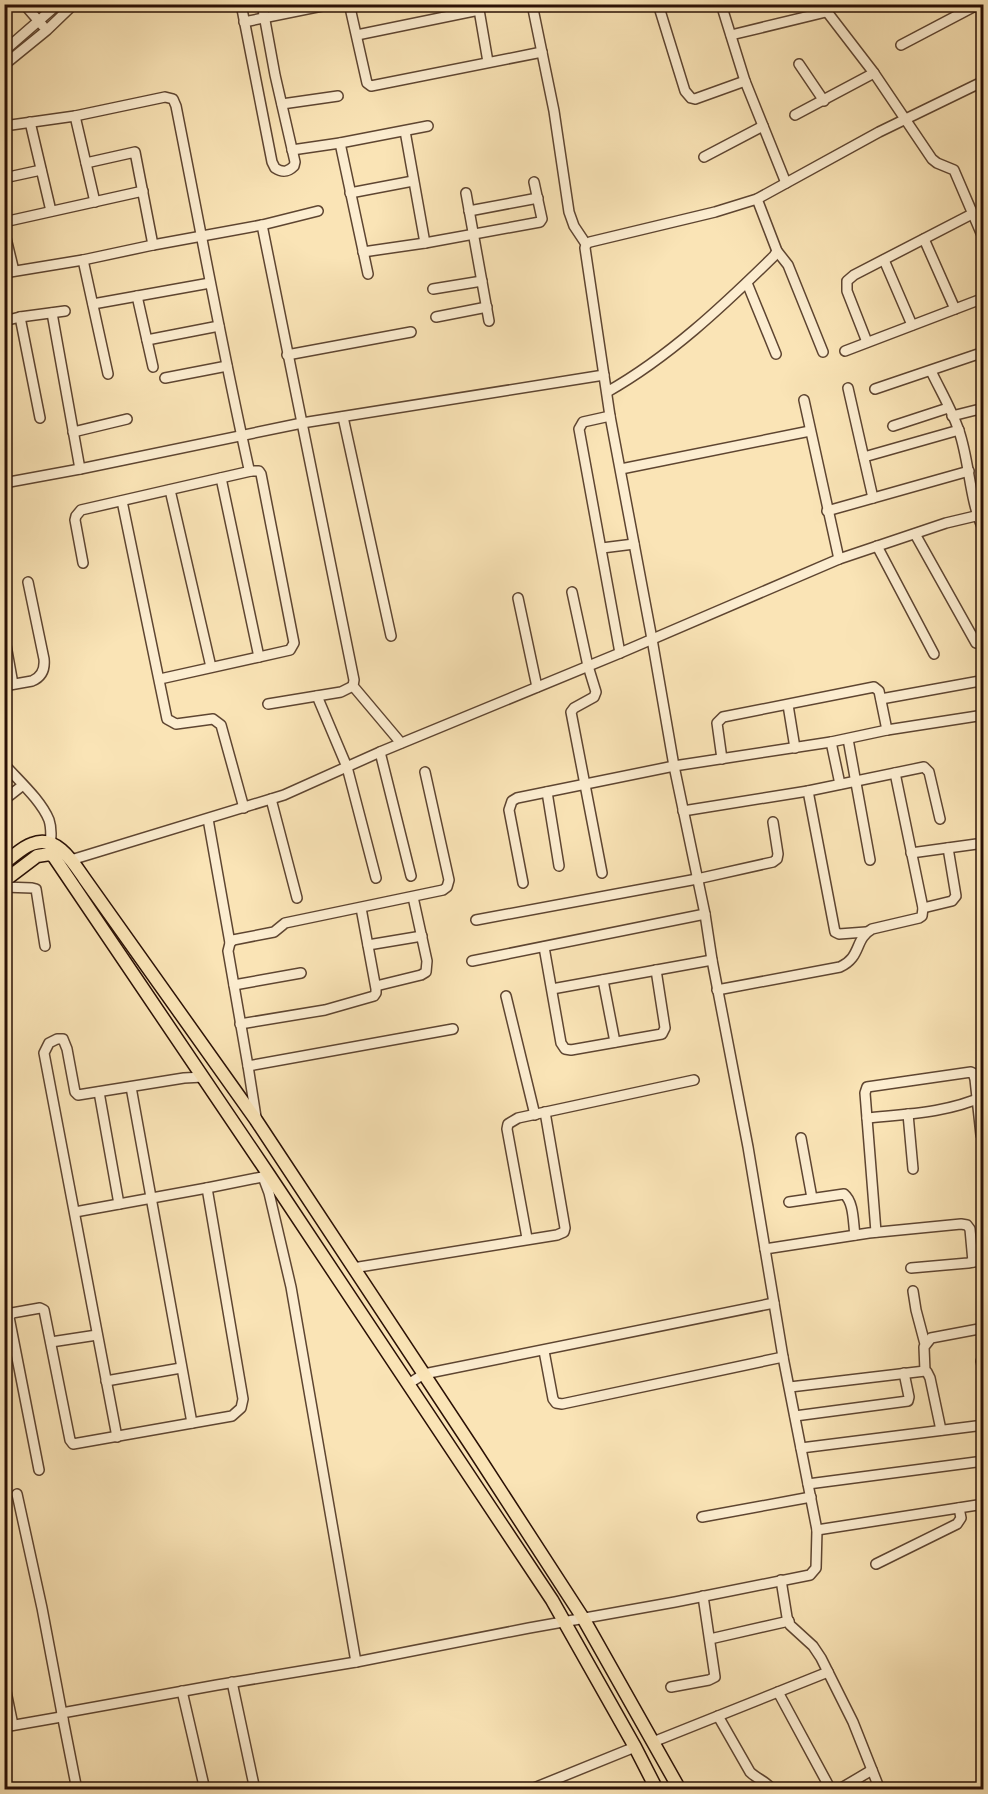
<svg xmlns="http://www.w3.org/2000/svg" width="988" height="1794" font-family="'IM FELL DW Pica',serif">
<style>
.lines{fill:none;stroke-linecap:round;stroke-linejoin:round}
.minor-casing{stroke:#5e4531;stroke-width:12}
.major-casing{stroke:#2a1005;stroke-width:15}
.minor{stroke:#fcedd0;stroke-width:9}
.major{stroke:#fae4b6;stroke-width:12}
</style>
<rect width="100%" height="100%" fill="#fae4b6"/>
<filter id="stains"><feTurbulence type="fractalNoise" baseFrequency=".00333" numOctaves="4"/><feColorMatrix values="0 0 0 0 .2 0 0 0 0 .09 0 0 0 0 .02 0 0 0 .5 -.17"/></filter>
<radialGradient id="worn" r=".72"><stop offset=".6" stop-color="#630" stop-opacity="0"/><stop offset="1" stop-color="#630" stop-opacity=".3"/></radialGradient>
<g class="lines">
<defs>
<g id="minor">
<path d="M 24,4 L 43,26"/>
<path d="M 241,4 L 272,162 L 275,168 C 283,173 288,172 294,166 L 295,162 L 275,75 L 262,4"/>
<path d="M 358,4 L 352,7 L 351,12 L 367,83 L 371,86 L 542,52"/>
<path d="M 478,4 L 488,62"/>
<path d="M 658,4 L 685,91 L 691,98 L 695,99 L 745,81"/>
<path d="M 721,4 L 745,81 L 786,183"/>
<path d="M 821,4 L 874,73 L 932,159 L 937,163 L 954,170 L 984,240"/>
<path d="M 244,22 L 322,6"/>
<path d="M 357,35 L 479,10"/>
<path d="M 731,35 L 826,12"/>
<path d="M 901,45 L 979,4"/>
<path d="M 4,51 L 58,4"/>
<path d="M 799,64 L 824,101"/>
<path d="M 4,65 L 47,30 L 74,4"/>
<path d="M 282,104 L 338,96"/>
<path d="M 795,115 L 874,73"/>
<path d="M 75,116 L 95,202"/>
<path d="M 30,122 L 51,211"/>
<path d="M 4,126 L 75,116 L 165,97 L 173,99 L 176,106 C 200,227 222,348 249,469 L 251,471 L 259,471 L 261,474 L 294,643 L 290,650 L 160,679"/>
<path d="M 405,131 L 425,243"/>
<path d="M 340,143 L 368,274"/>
<path d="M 292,150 L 340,143 L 428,126"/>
<path d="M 704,157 L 763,126"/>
<path d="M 86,163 L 135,152 L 153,245"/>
<path d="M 4,178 L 41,170"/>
<path d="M 350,193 L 413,181"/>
<path d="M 466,193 L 489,321"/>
<path d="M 757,199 L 777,251 L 788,265 L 823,352"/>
<path d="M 469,211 L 538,198"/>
<path d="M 4,222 L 143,191"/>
<path d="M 262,225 L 354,680 L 353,686 L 401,743"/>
<path d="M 4,230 L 14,271"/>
<path d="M 924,239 L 955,309"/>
<path d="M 586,244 L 590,242 L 715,212 L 757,199 L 879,132 L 984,81"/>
<path d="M 363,252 L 425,243 L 540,222 L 542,219 L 534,182"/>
<path d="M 83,260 L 108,374"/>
<path d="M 884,260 L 912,325"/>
<path d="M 4,273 L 83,260 L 153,245 L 262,225 L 318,211"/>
<path d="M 747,283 L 776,354"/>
<path d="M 433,289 L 482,281"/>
<path d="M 137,296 L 153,367"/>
<path d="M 93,304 L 210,283"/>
<path d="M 52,313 L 80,469"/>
<path d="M 20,317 L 65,311"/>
<path d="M 436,317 L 487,307"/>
<path d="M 4,321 L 20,317 L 40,418"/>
<path d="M 147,340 L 219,326"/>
<path d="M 867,342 L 847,291 L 847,281 L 854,275 L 972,214"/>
<path d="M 845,351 L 984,298"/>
<path d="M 287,355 L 411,332"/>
<path d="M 931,371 C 940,390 952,410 959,431 C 970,463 969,500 984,531"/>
<path d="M 165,378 L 227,366"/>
<path d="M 848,388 L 873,498"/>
<path d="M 875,389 L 984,352"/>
<path d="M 607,392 C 669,357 723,306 774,256 L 777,251"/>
<path d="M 804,400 L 839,559"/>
<path d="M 610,416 L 583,422 L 579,429 L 620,653"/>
<path d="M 952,416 L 984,408"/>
<path d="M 343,417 L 391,636"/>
<path d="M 893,426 L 948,408"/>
<path d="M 73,432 L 127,419"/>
<path d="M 864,457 L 959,430"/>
<path d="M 621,469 L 810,431"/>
<path d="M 221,478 L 259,657"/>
<path d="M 4,483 L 80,469 L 302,423 L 604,375"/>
<path d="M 170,490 L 211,667"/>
<path d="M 122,501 L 167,719 L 176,724 L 213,719 L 221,725 L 244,808"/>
<path d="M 827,511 L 969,471"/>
<path d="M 915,534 L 976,643"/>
<path d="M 877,546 L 934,654"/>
<path d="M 602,548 L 634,544"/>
<path d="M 83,563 L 75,520 L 76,516 L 81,510 L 251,471"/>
<path d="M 572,592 L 588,666 L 596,692 L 594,697 L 574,708 L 571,712 L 602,873"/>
<path d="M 518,598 L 537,687"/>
<path d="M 4,634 L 13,684"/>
<path d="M 4,686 L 32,681 C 42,677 45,669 44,659 L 28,582"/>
<path d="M 317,696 L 347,767 L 376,878"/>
<path d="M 881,699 L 980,681"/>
<path d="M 268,704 L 341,692 L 353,686"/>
<path d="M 788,705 L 795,748"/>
<path d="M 848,739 L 870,860"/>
<path d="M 831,742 L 840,784"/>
<path d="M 380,752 L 411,876"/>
<path d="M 722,759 L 717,723 L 723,717 L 874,687 L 879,691 L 887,730"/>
<path d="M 4,764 C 18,780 41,800 49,820 C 52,829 51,838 50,848"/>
<path d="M 808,791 L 835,932 L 839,934 L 866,932"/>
<path d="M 547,792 L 559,866"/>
<path d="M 271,799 L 297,898"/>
<path d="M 4,800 L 23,785"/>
<path d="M 683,811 L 808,791 L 924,767 L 929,772 L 940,819"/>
<path d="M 208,819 L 230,943 L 228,951 L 248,1066 L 256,1117"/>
<path d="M 911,853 L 984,843"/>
<path d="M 71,860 L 284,795 L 380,752 L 620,653 L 839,559 L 946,523 L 984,514"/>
<path d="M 523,883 L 509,810 L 512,801 L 517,798 L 674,766 L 831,742 L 887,730 L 984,715"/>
<path d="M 4,887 L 32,888 L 36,889 L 45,946"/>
<path d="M 923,908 L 952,901 L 956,896 L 948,848"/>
<path d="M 476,920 L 697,879 L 773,862 L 777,859 L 778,854 L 773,822"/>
<path d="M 230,943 L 233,940 L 274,932 L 285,923 L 443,890 L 447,887 L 449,880 L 425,772"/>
<path d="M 368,945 L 422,936"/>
<path d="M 544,947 L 561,1043 L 565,1049 L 571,1050 L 662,1034 L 665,1028 L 656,970"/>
<path d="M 472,961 L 705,914"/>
<path d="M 603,980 L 615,1042"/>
<path d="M 234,985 L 301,973"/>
<path d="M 376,986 L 421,975 L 426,972 L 427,961 L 413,897"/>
<path d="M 552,989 L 712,960"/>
<path d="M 717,990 L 840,967 C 862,957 854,939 872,929 L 919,918 L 922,916 L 923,908 L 895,773"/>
<path d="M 506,996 L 535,1115"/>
<path d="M 240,1024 L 325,1010 L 374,996 L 376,993 L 376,989 L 361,908"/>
<path d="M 248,1066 L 453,1029"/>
<path d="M 131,1087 L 192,1423"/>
<path d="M 99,1092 L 119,1204"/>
<path d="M 908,1114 L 913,1169"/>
<path d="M 867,1118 C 906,1114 947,1113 984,1096"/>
<path d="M 801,1138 L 812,1198"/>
<path d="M 263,1177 L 269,1193 L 291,1287 L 356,1662"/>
<path d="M 789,1202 L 844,1194 C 854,1202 853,1222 855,1235"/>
<path d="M 75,1212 L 207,1188 L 267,1176"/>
<path d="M 876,1232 L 865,1093 L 867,1087 L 971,1072 L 973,1073 L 975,1079 L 981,1135"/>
<path d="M 527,1238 L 507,1129 L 508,1124 L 518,1118 L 694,1080"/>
<path d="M 765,1249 L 869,1233 L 961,1224 L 967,1225 L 970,1229 L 973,1262"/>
<path d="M 353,1268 L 557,1235 L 564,1232 L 565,1228 L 545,1112"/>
<path d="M 911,1268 L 968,1263 L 984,1260"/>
<path d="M 913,1291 L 916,1310 L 925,1344"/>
<path d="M 51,1342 L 97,1335"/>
<path d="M 544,1351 L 553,1399 L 556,1403 L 562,1404 L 783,1357"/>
<path d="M 981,1361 L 984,1373"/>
<path d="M 925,1371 L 924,1347 L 931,1338 L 984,1328"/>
<path d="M 106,1381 L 181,1368"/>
<path d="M 408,1384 L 424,1374 L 774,1303"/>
<path d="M 790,1387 L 925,1371 L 927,1372 L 930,1378 L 941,1430"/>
<path d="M 795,1416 L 908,1401 L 909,1397 L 904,1373"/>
<path d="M 117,1437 L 44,1053 L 49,1043 L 57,1039 L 63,1039 L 67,1049 L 75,1092 L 78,1095 L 184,1078 L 203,1077"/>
<path d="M 801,1448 L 984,1425"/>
<path d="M 39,1470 L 9,1317 L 12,1313 L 40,1308 L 44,1310 L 70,1440 L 73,1444 L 232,1416 L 241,1408 L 243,1399 L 207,1188"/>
<path d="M 808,1484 L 984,1461"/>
<path d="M 17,1494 L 42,1608 L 63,1719"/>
<path d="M 702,1517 L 811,1497"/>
<path d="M 817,1530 L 984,1504"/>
<path d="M 876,1564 L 957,1524 L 961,1518 L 959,1508"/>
<path d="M 781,1580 L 787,1617 L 790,1625 L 813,1646 L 821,1658 L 853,1722 L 880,1790"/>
<path d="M 710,1639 L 789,1621"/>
<path d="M 4,1682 L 13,1725"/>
<path d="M 232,1682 L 255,1790"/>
<path d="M 671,1687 L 709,1680 L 715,1677 L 703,1596"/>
<path d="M 182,1691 L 205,1790"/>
<path d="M 778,1692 L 831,1790"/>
<path d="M 62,1713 L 217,1685 L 356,1662 L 529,1628 L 675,1602 L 810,1575 L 816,1568 L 817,1530 L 783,1357 L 748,1147 L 712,960 L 705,914 L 674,766 L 652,639 L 610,416 L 585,248 L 586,244 L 574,226 L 569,212 L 554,111 L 532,4"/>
<path d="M 718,1716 L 750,1772 C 757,1779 766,1781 773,1790"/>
<path d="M 4,1727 L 61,1717 L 63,1719 L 77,1790"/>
<path d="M 653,1742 L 828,1672"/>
<path d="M 529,1790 L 635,1747"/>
<path d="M 838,1790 L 872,1770"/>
</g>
<g id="major">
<path d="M 4,863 C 13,857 22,847 32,844 C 56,834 73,862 84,878 L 256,1120 L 474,1450 L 583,1618 L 680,1790"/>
<path d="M 4,881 L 37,856 L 50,854 L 54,857 L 269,1175 L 552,1600 L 635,1747 L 657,1790"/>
</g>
</defs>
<use href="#minor" class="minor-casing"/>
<use href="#major" class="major-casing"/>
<use href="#minor" class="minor"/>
<use href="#major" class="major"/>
</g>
<rect width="988" height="1794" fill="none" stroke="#fae4b6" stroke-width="24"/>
<rect x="6" y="6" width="976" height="1782" fill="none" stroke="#2a1005" stroke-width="3"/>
<rect x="12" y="12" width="964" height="1770" fill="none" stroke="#2a1005" stroke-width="1.5"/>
<rect width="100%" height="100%" filter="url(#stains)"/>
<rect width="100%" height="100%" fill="url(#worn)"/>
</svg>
